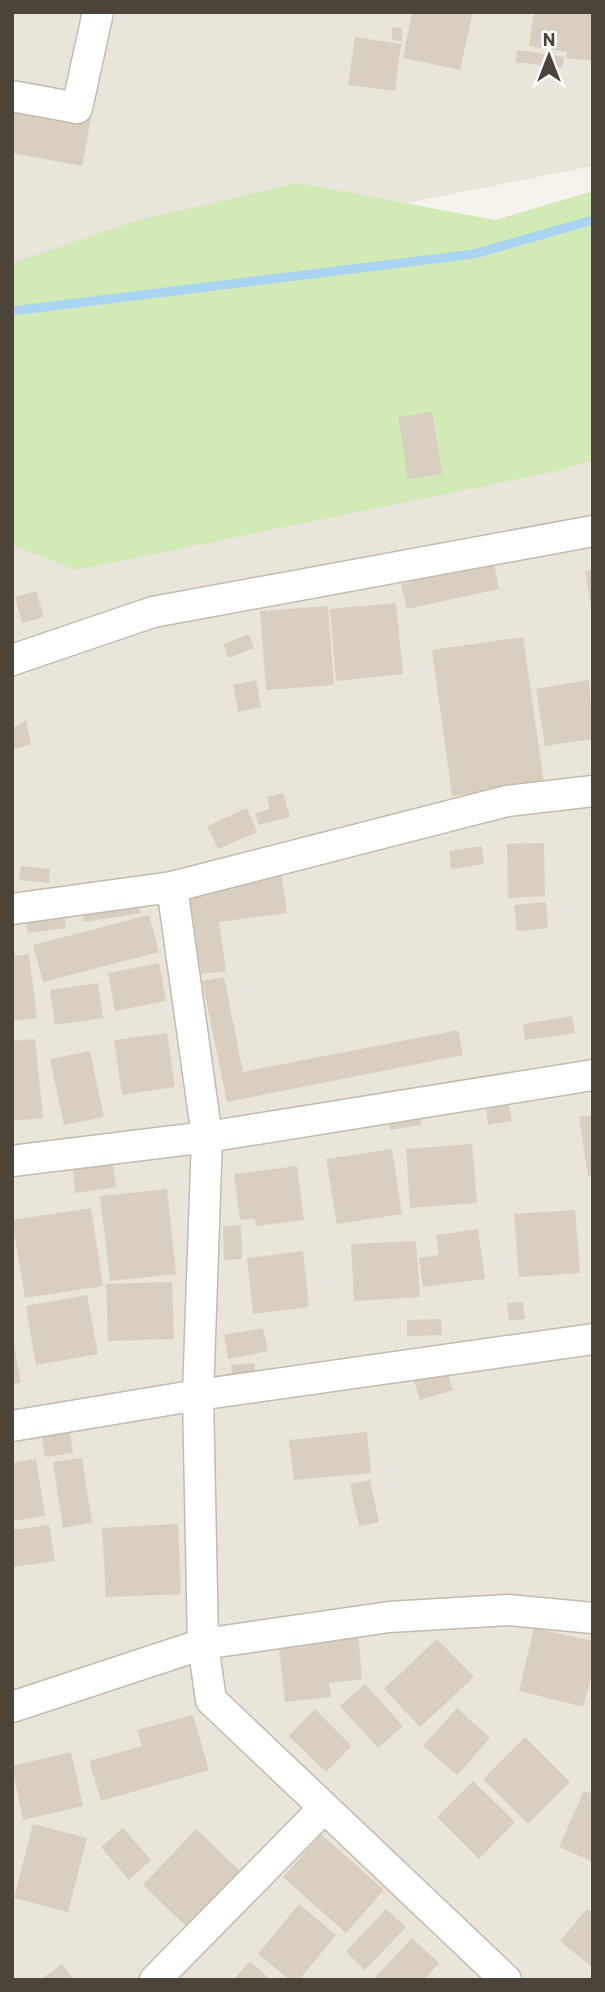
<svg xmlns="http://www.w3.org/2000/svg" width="605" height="1992" font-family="Barlow,sans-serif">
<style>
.residential{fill:#eae5da}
.green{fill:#d2eab5}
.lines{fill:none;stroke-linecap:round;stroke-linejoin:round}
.stream{stroke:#a9d4f2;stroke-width:9}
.building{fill:#d8cfc1}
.minor-casing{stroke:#c2bbae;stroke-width:33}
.minor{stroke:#fff;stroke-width:30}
</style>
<rect width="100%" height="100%" fill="#f6f3ec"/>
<g class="residential">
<path d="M 12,12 L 593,12 L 593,166 L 12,281 Z"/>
<path d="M 593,377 L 593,1980 L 12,1980 L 12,503 Z"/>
</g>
<path class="green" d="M 298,183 L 495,220 L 593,191 L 593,460 L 552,472 L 76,570 L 12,545 L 12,263 L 139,220 Z"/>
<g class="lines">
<path class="stream" d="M 12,311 L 474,254 L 593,220"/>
</g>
<g class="building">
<path d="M 412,12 L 473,12 L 460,70 L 403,58 Z"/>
<path d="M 534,12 L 593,12 L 593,61 L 566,58 L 567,52 L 529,46 Z"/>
<path d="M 392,27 L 402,28 L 402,41 L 392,40 Z"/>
<path d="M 355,37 L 401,44 L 395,91 L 348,85 Z"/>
<path d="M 517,50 L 564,57 L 562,68 L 516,62 Z"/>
<path d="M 12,104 L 91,118 L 82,166 L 12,153 Z"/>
<path d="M 432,412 L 442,474 L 408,479 L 398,417 Z"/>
<path d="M 494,563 L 499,589 L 407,609 L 401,584 Z"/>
<path d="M 593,570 L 593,606 L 591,606 L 585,571 Z"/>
<path d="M 36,591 L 44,617 L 22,623 L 15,597 Z"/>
<path d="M 396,603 L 403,674 L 336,681 L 330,609 Z"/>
<path d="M 328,606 L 334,685 L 266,690 L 260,611 Z"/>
<path d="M 249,634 L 254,648 L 228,658 L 223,644 Z"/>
<path d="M 523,637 L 544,783 L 452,796 L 432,650 Z"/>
<path d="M 256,680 L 261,707 L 238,712 L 233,685 Z"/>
<path d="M 589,680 L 593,739 L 545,746 L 536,689 Z"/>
<path d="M 26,721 L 31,744 L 12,750 L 12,728 Z"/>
<path d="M 283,793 L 290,817 L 259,825 L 255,813 L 270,809 L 267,797 Z"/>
<path d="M 247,808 L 257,832 L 218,849 L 207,826 Z"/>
<path d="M 544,843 L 545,896 L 508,898 L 507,844 Z"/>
<path d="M 482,846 L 484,864 L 451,869 L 449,851 Z"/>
<path d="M 21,866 L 50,869 L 49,883 L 19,880 Z"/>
<path d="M 281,871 L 287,913 L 219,922 L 226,971 L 201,974 L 188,883 Z"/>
<path d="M 138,898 L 141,913 L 84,922 L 82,907 Z"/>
<path d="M 546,902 L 548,928 L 517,931 L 514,905 Z"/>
<path d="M 64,913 L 66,928 L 28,933 L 25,918 Z"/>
<path d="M 149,915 L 159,952 L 43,982 L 33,945 Z"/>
<path d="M 12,945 L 15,956 L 29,954 L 37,1018 L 12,1021 Z"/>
<path d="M 159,963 L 166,1001 L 115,1011 L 108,973 Z"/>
<path d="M 224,977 L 243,1072 L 458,1030 L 463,1055 L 227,1102 L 202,981 Z"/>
<path d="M 98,983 L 103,1018 L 55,1025 L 50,990 Z"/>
<path d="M 572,1016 L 575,1033 L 525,1040 L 523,1024 Z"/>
<path d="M 167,1033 L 175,1087 L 122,1095 L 114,1040 Z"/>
<path d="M 35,1039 L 43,1118 L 12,1121 L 12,1041 Z"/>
<path d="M 90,1051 L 104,1117 L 64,1125 L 50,1059 Z"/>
<path d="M 509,1105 L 512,1121 L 488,1125 L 486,1109 Z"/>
<path d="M 418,1106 L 421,1125 L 390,1130 L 386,1111 Z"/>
<path d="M 593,1115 L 593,1175 L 588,1176 L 579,1117 Z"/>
<path d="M 472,1144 L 477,1203 L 410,1208 L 406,1149 Z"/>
<path d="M 392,1149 L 402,1214 L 337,1224 L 326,1159 Z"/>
<path d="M 112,1159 L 116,1187 L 75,1193 L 72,1164 Z"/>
<path d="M 297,1166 L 304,1220 L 256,1226 L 255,1218 L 240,1220 L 234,1174 Z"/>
<path d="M 167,1189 L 176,1274 L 110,1281 L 100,1196 Z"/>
<path d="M 91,1208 L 103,1286 L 25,1298 L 12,1220 Z"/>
<path d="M 575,1210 L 580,1273 L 519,1277 L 514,1214 Z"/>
<path d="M 241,1225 L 242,1259 L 224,1260 L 223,1226 Z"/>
<path d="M 478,1229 L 485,1279 L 423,1287 L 419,1258 L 439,1255 L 436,1235 Z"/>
<path d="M 416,1241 L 420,1297 L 354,1301 L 351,1244 Z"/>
<path d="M 303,1251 L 309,1307 L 253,1314 L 247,1258 Z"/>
<path d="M 172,1282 L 174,1339 L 108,1341 L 106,1284 Z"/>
<path d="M 87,1295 L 98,1354 L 36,1365 L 26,1306 Z"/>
<path d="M 523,1302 L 525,1319 L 509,1321 L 507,1303 Z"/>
<path d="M 441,1319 L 442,1335 L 407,1336 L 407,1320 Z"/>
<path d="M 263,1328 L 268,1351 L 228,1359 L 224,1335 Z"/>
<path d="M 12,1335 L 21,1383 L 12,1384 Z"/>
<path d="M 254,1363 L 256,1379 L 233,1381 L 231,1365 Z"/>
<path d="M 447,1371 L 453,1390 L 420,1400 L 414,1381 Z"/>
<path d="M 69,1426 L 73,1453 L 45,1457 L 41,1430 Z"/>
<path d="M 367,1432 L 371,1473 L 294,1480 L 289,1440 Z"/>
<path d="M 82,1458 L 92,1523 L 63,1528 L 53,1462 Z"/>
<path d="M 36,1459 L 45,1516 L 12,1521 L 12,1463 Z"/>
<path d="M 370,1480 L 379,1522 L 359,1526 L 350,1484 Z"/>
<path d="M 178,1524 L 181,1594 L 106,1597 L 102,1528 Z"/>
<path d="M 49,1525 L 55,1561 L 12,1567 L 12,1530 Z"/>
<path d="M 534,1628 L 593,1641 L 593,1670 L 583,1707 L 519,1691 Z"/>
<path d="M 358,1631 L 362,1679 L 329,1683 L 331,1697 L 285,1702 L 278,1640 Z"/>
<path d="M 437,1639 L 474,1677 L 420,1727 L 384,1689 Z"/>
<path d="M 365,1684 L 403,1726 L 378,1748 L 340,1706 Z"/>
<path d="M 457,1708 L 490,1738 L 457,1775 L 423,1746 Z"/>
<path d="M 315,1709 L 352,1746 L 326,1772 L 289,1736 Z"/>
<path d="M 193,1715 L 209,1770 L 101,1801 L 89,1761 L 142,1746 L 137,1730 Z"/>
<path d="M 525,1737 L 570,1782 L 528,1824 L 483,1779 Z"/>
<path d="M 71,1752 L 83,1806 L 23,1820 L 12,1766 Z"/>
<path d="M 473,1781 L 515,1822 L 479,1859 L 437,1817 Z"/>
<path d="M 584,1791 L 593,1794 L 593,1862 L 559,1847 Z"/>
<path d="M 33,1824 L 87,1838 L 68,1912 L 14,1898 Z"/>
<path d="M 123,1828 L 151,1860 L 129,1880 L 101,1847 Z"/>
<path d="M 196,1829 L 243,1874 L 190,1930 L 143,1885 Z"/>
<path d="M 321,1834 L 384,1890 L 346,1933 L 283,1877 Z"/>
<path d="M 299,1904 L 336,1935 L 299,1980 L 290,1980 L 258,1954 Z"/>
<path d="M 386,1909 L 406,1927 L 365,1970 L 346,1952 Z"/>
<path d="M 587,1909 L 593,1913 L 593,1968 L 560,1941 Z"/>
<path d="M 412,1938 L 439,1963 L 424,1980 L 378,1980 L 375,1977 Z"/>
<path d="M 250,1961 L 271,1980 L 233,1980 Z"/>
<path d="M 62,1964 L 74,1980 L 40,1980 Z"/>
</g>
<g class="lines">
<defs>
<g id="minor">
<path d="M 12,96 L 77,108 L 98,12"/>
<path d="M 12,660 L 153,612 L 593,531"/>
<path d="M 172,887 L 207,1137 L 198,1395 L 203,1644 L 211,1700 L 506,1980"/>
<path d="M 12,909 L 172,887 L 507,801 L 593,791"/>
<path d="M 12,1161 L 207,1137 L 593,1075"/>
<path d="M 12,1426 L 198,1395 L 593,1339"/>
<path d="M 12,1707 L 203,1644 L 389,1617 L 508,1610 L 593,1618"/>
<path d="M 155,1980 L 324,1808"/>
</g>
</defs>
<use href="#minor" class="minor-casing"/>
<use href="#minor" class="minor"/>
</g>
<rect width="605" height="1992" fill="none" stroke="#4b4439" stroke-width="28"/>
<g transform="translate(549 56)" stroke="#ffffff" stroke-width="5" paint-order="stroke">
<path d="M0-5L12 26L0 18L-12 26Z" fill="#4b4439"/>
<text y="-10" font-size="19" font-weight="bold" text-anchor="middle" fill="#4b4439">N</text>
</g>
</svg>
